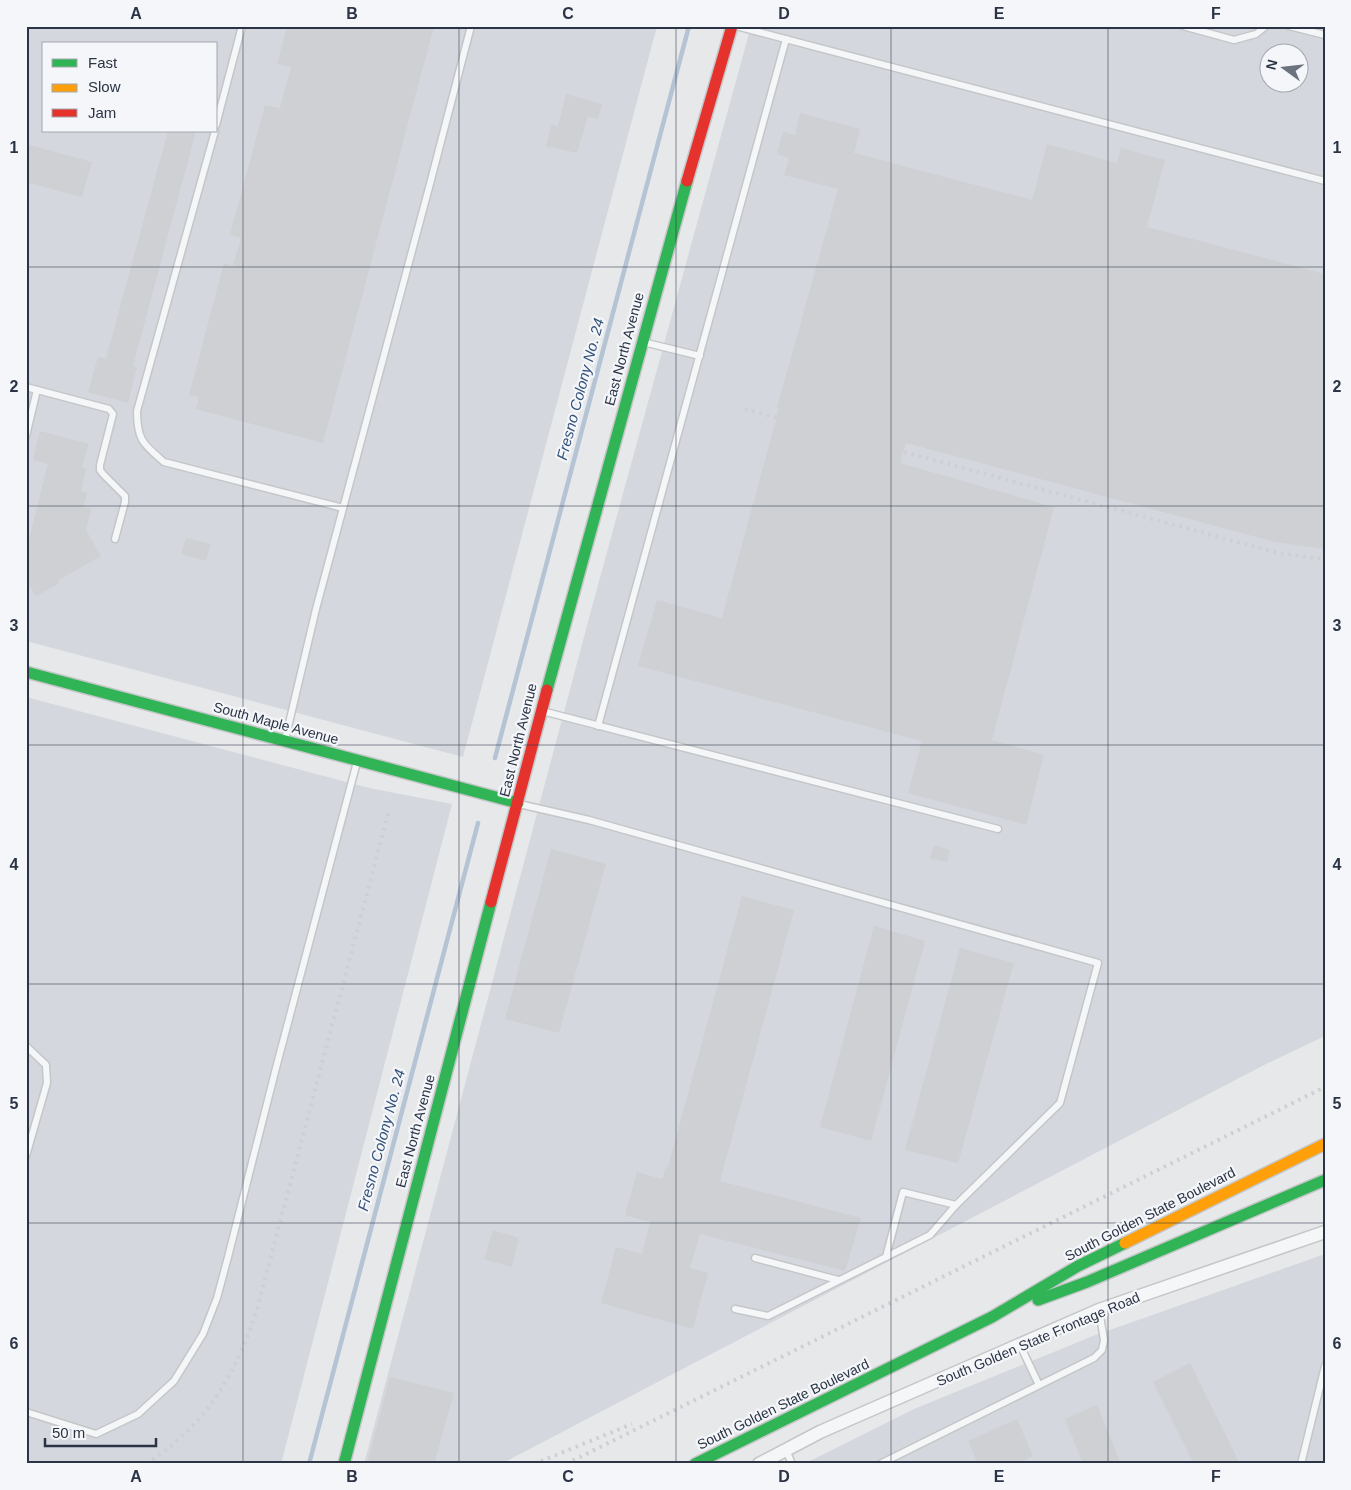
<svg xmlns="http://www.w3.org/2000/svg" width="1351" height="1490" font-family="Helvetica,sans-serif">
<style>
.built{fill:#d4d7dd;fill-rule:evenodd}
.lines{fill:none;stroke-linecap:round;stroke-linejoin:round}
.stream{stroke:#b4c4d5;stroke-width:4.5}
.building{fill:#ced0d3}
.lane-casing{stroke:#c4c6c8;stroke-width:9}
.street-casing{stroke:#c4c6c8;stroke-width:15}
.fast-casing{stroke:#c4c6c8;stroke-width:14}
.slow-casing{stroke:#c4c6c8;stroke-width:14}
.jam-casing{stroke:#c4c6c8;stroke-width:14}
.lane{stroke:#f5f6f7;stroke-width:6}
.street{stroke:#f5f6f7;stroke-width:12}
.fast{stroke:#30b455;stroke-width:11}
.slow{stroke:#ff9f0a;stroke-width:11}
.jam{stroke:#e5322d;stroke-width:11}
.rail{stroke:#cecfd2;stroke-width:4;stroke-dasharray:2.5 5;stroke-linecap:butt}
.grid{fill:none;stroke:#2b3445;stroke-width:1;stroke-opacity:0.55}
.labels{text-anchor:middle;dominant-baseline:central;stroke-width:4.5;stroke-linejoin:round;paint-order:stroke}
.street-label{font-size:14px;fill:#2b3445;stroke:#f4f6f9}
.water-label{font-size:15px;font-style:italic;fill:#34527a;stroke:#f4f6f9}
.neatline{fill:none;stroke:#2b3445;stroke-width:2}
.grid-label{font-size:16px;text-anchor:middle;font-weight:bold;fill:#2b3445}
</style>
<rect width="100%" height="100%" fill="#e6e8ea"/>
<g class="built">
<path d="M 26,26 L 657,26 L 463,757 L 26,641 ZM 44,44 L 216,44 L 216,131 L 44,131 Z"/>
<path d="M 751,26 L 1325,26 L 1325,1036 L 1264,1065 L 501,1464 L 364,1464 L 589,618 ZM 1268,52 L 1298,52 L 1298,82 L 1268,82 Z"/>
<path d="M 26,697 L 369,788 L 452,804 L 281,1464 L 26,1464 Z"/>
<path d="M 1325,1254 L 1325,1464 L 804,1464 L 914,1409 L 1093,1336 Z"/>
</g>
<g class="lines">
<g class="stream">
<path d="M 495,758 L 689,26"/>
<path d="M 309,1464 L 478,823"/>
</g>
</g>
<g class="building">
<path d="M 287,26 L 434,26 L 323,443 L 196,409 L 199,397 L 189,395 L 224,263 L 233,266 L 241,238 L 230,235 L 265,105 L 280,108 L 291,67 L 277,64 Z"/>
<path d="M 566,94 L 602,104 L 598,119 L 588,116 L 577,153 L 546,146 L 551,125 L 558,126 Z"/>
<path d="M 800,113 L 860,129 L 854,153 L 1032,200 L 1047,144 L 1117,163 L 1121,148 L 1165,160 L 1147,227 L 1325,274 L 1325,549 L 1275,542 L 906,443 L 900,463 L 1054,507 L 992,740 L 1044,755 L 1026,825 L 908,793 L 922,741 L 638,666 L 657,600 L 722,618 L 779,409 L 777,408 L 838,189 L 784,175 L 789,158 L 777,154 L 783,132 L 795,135 Z"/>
<path d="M 168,131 L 196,131 L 133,366 L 137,367 L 128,403 L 88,392 L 98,357 L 106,359 Z"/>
<path d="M 26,144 L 92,162 L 82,197 L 26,182 Z"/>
<path d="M 40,431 L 89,444 L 82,467 L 86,468 L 81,491 L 87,493 L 83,507 L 91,509 L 86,530 L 101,556 L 59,580 L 58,584 L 36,596 L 28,583 L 26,582 L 26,552 L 48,464 L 33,460 Z"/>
<path d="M 186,538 L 211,544 L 206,561 L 181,554 Z"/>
<path d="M 934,845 L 950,850 L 947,862 L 930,858 Z"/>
<path d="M 551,849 L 606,864 L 559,1033 L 505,1019 Z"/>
<path d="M 742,896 L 794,910 L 720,1181 L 861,1218 L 845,1271 L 700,1234 L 690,1268 L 708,1273 L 693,1329 L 601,1303 L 616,1247 L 642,1254 L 650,1222 L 625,1215 L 637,1172 L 662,1179 L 666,1167 L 668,1167 Z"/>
<path d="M 874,926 L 925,941 L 871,1141 L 820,1127 Z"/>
<path d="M 960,948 L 1014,963 L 958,1163 L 905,1150 Z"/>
<path d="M 493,1230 L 519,1238 L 512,1267 L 484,1259 Z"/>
<path d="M 1190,1363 L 1240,1464 L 1194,1464 L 1153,1382 Z"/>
<path d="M 390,1377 L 454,1393 L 434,1464 L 367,1464 Z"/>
<path d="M 1097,1405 L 1121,1464 L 1083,1464 L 1065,1419 Z"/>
<path d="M 1017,1419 L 1033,1456 L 1017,1464 L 978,1464 L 968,1441 Z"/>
</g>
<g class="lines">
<defs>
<g id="lane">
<path d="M 736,26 L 1325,181"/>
<path d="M 1183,26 L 1234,40 L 1256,34 L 1266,26"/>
<path d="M 1289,26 L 1325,35"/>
<path d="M 216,125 L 242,26"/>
<path d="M 215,131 L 137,411 C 137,440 143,444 164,462 L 343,508"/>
<path d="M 643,342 L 700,356"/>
<path d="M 26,387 L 109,409 L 113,414 L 100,465 L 100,470 L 103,474 L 125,496 L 125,502 L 115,539"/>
<path d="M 26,436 L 37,390"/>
<path d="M 542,711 L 998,829"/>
<path d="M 598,726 L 786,39"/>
<path d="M 285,740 L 316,609 L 431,180 L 471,26"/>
<path d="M 519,804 L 589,820 L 1098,963 L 1060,1103 L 956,1205 L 930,1235 L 768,1316 L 735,1309"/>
<path d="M 26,1046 L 46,1065 L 47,1083 L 26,1156"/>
<path d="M 886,1257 L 903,1192 L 956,1205"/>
<path d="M 755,1258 L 838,1280"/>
<path d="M 1020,1345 L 1039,1385"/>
<path d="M 26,1412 L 96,1434 L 138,1414 L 174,1381 L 203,1334 L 217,1298 L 228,1257 L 276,1068 L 357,762"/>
<path d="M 786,1450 L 792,1464"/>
<path d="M 880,1464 L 1094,1358 L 1102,1350 L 1104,1340 L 1099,1310"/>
<path d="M 1301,1464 L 1325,1366"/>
</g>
<path id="street" d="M 759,1464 L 820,1432 L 1099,1310 L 1325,1232"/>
<g id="fast">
<path d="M 26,672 L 518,803"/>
<path d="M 547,690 L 687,181"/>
<path d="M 1038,1300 L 1087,1282 L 1325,1180"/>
<path d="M 344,1464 L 491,902"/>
<path d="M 695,1464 L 992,1317 L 1078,1266 L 1125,1243"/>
</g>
<path id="slow" d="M 1125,1243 L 1325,1144"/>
<g id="jam">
<path d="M 687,181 L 732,26"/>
<path d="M 491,902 L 547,690"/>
</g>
</defs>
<use href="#lane" class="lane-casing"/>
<use href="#street" class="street-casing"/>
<use href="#fast" class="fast-casing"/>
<use href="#slow" class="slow-casing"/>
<use href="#jam" class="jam-casing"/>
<use href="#lane" class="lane"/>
<use href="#street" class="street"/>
<use href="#fast" class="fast"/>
<use href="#slow" class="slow"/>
<use href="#jam" class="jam"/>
<g class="rail">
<path d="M 745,409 L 1278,553 L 1325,559"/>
<path d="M 146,1464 C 206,1426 236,1374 257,1309 L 389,810"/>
<path d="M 534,1464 L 632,1424"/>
<path d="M 566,1464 L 1325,1087"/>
</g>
</g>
<path class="grid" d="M 243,26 L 243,1464M 459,26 L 459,1464M 676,26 L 676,1464M 891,26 L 891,1464M 1108,26 L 1108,1464M 26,267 L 1325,267M 26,506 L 1325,506M 26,745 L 1325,745M 26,984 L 1325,984M 26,1223 L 1325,1223"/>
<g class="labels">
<g class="street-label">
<text transform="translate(624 349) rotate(-75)">East North Avenue</text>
<text transform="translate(276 723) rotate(15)">South Maple Avenue</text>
<text transform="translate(518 740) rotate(-76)">East North Avenue</text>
<text transform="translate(415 1131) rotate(-75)">East North Avenue</text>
<text transform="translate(1150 1214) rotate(-27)">South Golden State Boulevard</text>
<text transform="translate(1038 1339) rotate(-23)">South Golden State Frontage Road</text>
<text transform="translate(783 1404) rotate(-26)">South Golden State Boulevard</text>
</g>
<g class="water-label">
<text transform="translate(580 389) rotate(-75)">Fresno Colony No. 24</text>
<text transform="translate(381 1140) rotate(-75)">Fresno Colony No. 24</text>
</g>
</g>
<rect width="1351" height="1490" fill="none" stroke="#f4f6f9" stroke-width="55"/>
<rect x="42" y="42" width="175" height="90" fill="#f4f6f9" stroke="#a4a8b1"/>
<rect x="52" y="59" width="25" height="8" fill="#30b455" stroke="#a4a8b1"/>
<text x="88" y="68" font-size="15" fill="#2b3445">Fast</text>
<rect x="52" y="84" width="25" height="8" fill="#ff9f0a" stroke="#a4a8b1"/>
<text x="88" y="92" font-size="15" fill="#2b3445">Slow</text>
<rect x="52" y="109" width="25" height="8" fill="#e5322d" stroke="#a4a8b1"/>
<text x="88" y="118" font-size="15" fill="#2b3445">Jam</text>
<g transform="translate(1284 68) rotate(285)"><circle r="24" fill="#f4f6f9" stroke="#a4a8b1"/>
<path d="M0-4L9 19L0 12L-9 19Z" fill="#6c737f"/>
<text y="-8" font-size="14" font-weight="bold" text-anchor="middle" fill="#2b3445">N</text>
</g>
<path d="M45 1438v8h111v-8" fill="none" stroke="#2b3445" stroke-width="2.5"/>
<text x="52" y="1438" font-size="15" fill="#2b3445" stroke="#f4f6f9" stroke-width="4" paint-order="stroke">50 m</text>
<rect x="28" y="28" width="1296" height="1434" class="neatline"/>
<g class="grid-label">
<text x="136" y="19">A</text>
<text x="352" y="19">B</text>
<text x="568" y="19">C</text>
<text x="784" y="19">D</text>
<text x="999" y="19">E</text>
<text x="1216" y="19">F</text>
<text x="14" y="153">1</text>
<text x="1337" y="153">1</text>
<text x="14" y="392">2</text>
<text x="1337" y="392">2</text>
<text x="14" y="631">3</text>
<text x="1337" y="631">3</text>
<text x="14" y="870">4</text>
<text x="1337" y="870">4</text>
<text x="14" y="1109">5</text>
<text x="1337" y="1109">5</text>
<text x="14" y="1349">6</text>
<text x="1337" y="1349">6</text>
<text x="136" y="1482">A</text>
<text x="352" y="1482">B</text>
<text x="568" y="1482">C</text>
<text x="784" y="1482">D</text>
<text x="999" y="1482">E</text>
<text x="1216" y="1482">F</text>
</g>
</svg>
